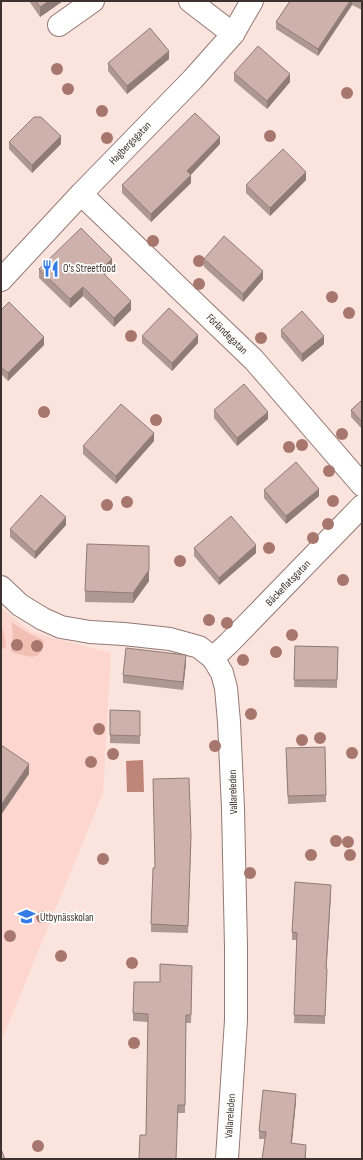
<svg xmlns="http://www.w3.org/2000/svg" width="363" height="1160" font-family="'Sofia Sans Condensed',sans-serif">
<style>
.built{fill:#fdd7cf}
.green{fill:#f2bfb4}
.water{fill:#bf8578}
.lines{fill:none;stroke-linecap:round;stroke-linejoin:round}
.street-casing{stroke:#937973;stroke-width:24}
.street{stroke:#fff;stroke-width:22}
.tree{fill:#a7766d}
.wall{fill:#b09892}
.shaded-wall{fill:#907c77}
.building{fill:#cdb1aa;stroke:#907c77}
.labels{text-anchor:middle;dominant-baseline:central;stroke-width:3.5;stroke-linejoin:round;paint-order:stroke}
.street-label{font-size:11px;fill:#3d322f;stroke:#fff}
.poi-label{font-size:11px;fill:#3d322f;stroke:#fff;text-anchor:start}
</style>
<rect width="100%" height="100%" fill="#fbe3de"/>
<path class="built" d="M 1,608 L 31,632 L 111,653 L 103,793 L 1,1042 Z"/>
<g class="green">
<path d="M 1,622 L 5,638 L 6,648 L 1,649 Z"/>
<path d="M 11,622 L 30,634 L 43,640 L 44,642 C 40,665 27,655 11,652 L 13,632 Z"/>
</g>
<path class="water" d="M 143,760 L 144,792 L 127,792 L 126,761 Z"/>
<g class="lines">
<defs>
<g id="street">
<path d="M 190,1 L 233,34"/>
<path d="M 59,25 L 93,1"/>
<path d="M 81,194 L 254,360 L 362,485"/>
<path d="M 1,280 L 81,194 L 193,79 L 233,34 L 252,1"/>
<path d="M 1,587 L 20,605 L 43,619 L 61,627 L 90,632 L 124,634 L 170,639 L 199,647 L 213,658 L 222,673 L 226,688 L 229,722 L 233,808 L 236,947 L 236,1020 L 227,1159"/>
<path d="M 213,658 L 229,643 L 362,506"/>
</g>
</defs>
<use href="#street" class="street-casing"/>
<use href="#street" class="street"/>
</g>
<g class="tree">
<circle cx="57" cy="69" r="6"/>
<circle cx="68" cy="89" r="6"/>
<circle cx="347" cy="93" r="6"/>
<circle cx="102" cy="111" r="6"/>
<circle cx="270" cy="136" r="6"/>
<circle cx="107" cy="138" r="6"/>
<circle cx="153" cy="241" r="6"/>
<circle cx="199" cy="261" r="6"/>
<circle cx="199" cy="284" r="6"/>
<circle cx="332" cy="297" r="6"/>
<circle cx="349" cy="313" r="6"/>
<circle cx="131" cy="336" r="6"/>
<circle cx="261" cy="338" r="6"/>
<circle cx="44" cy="412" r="6"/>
<circle cx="156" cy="420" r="6"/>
<circle cx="342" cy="434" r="6"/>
<circle cx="302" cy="445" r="6"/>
<circle cx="289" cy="447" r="6"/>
<circle cx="329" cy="471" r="6"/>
<circle cx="333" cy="501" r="6"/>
<circle cx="127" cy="502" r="6"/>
<circle cx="107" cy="505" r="6"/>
<circle cx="328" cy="524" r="6"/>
<circle cx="313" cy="538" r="6"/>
<circle cx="269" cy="548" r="6"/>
<circle cx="180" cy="561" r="6"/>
<circle cx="343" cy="580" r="6"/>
<circle cx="209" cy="620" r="6"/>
<circle cx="227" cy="623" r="6"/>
<circle cx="292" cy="635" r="6"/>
<circle cx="17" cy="645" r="6"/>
<circle cx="37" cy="646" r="6"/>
<circle cx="276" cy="652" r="6"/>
<circle cx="243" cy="660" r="6"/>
<circle cx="251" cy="714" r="6"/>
<circle cx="99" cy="729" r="6"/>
<circle cx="320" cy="738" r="6"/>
<circle cx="302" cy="740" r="6"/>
<circle cx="215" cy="746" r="6"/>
<circle cx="352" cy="753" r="6"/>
<circle cx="113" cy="754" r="6"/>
<circle cx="91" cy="762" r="6"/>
<circle cx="336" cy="841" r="6"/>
<circle cx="348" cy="842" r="6"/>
<circle cx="311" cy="855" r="6"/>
<circle cx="350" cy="855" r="6"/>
<circle cx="103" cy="859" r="6"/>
<circle cx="250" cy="873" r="6"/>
<circle cx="42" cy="917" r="6"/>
<circle cx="10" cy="936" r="6"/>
<circle cx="61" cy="956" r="6"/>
<circle cx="132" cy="963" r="6"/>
<circle cx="134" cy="1043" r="6"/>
<circle cx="38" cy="1146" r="6"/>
</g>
<g class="wall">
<path d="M 29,1 L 63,1 L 40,17 Z"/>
<path d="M 290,1 L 362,1 L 362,10 L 352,5 L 318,56 L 276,29 L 276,22 Z"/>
<path d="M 169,59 L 127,94 L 108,71 L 108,63 Z"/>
<path d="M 234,73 L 290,82 L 267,109 L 234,81 Z"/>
<path d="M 9,142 L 61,144 L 32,173 L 9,149 Z"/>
<path d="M 220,144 L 190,175 L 191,183 L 151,222 L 122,193 L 122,185 Z"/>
<path d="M 306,180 L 270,216 L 246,193 L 246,185 Z"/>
<path d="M 204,259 L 263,279 L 243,302 L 204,267 Z"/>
<path d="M 112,268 L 105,274 L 131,310 L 114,327 L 83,296 L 70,308 L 39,278 L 39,269 Z"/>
<path d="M 1,310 L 44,345 L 8,381 L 1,374 Z"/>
<path d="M 281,330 L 324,344 L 302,362 L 281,337 Z"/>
<path d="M 142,336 L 198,343 L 172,371 L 142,343 Z"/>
<path d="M 362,400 L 362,429 L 351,417 L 351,410 Z"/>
<path d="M 214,410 L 268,419 L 237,446 L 214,418 Z"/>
<path d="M 154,441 L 116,484 L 83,454 L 83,446 Z"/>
<path d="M 264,490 L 319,496 L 286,524 L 264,498 Z"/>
<path d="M 66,525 L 35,559 L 10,537 L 10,529 Z"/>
<path d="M 194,548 L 256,553 L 219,585 L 194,556 Z"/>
<path d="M 149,556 L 149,581 L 133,603 L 85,602 L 85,591 Z"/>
<path d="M 295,646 L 338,647 L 337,688 L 294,687 Z"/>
<path d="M 186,663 L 183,690 L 123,683 L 123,675 Z"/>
<path d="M 110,710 L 140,711 L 140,744 L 110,743 Z"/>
<path d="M 286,756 L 326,795 L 326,802 L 288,804 Z"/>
<path d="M 191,843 L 188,933 L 151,932 L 151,924 L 155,868 Z"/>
<path d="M 331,892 L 326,969 L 325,1024 L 294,1023 L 297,940 L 292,940 L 292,932 Z"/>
<path d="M 192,966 L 191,1023 L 186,1023 L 185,1113 L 178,1113 L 146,1135 L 148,1022 L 133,1021 L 133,1013 L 160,982 Z"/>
<path d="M 296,1101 L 292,1143 L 306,1152 L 306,1159 L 262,1159 L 265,1139 L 259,1139 L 259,1131 Z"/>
</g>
<g class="shaded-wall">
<path d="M 49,1 L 63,1 L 40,17 L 40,7 Z"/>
<path d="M 350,1 L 352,1 L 352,5 L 318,56 L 318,49 Z"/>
<path d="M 169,51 L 169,59 L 127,94 L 127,86 Z"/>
<path d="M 290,74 L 290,82 L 267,109 L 267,101 Z"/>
<path d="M 61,136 L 61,144 L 32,173 L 32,165 Z"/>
<path d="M 220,137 L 220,144 L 187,179 L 187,171 Z"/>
<path d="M 306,172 L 306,180 L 270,216 L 270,208 Z"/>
<path d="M 191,175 L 191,183 L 151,222 L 151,214 Z"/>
<path d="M 112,259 L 112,268 L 100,279 L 100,270 Z"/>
<path d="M 263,271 L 263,279 L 243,302 L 243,294 Z"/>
<path d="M 83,287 L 83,296 L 70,308 L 70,299 Z"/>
<path d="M 131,301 L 131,310 L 114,327 L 114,318 Z"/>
<path d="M 198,335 L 198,343 L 172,371 L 172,363 Z"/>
<path d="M 324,336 L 324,344 L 302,362 L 302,354 Z"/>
<path d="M 44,337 L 44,345 L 8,381 L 8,373 Z"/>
<path d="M 268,412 L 268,419 L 237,446 L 237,438 Z"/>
<path d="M 154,433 L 154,441 L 116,484 L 116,476 Z"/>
<path d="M 319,489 L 319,496 L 286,524 L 286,516 Z"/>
<path d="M 66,517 L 66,525 L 35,559 L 35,552 Z"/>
<path d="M 256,545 L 256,553 L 219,585 L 219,578 Z"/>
<path d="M 149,546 L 149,581 L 133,603 L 133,593 Z"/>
<path d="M 186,655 L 186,663 L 183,690 L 183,682 Z"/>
<path d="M 29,764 L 29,774 L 1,815 L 1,805 Z"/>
<path d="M 331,885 L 331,892 L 326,977 L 326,969 Z"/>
<path d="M 296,1094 L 296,1101 L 291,1150 L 291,1143 Z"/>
<path d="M 306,1145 L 306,1159 L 305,1159 Z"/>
</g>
<g class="building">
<path d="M 36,1 L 49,1 L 40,7 Z"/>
<path d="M 290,1 L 350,1 L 318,49 L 276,22 Z"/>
<path d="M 150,28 L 169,51 L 127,86 L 108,63 Z"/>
<path d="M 258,46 L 290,74 L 267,101 L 234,73 Z"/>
<path d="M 195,113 L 220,137 L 187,171 L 191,175 L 151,214 L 122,185 Z"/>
<path d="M 34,117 L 41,117 L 61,136 L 32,165 L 9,142 Z"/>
<path d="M 283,149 L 306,172 L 270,208 L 246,185 Z"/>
<path d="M 81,228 L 112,259 L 100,270 L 131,301 L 114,318 L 83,287 L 70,299 L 39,269 Z"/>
<path d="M 224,236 L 263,271 L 243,294 L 204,259 Z"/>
<path d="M 9,302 L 44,337 L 8,373 L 1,367 L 1,310 Z"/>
<path d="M 169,308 L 198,335 L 172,363 L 142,336 Z"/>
<path d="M 302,311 L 324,336 L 302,354 L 281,330 Z"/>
<path d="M 244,384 L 268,412 L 237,438 L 214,410 Z"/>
<path d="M 362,400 L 362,422 L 351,410 Z"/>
<path d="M 121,404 L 154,433 L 116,476 L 83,446 Z"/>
<path d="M 296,462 L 319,489 L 286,516 L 264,490 Z"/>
<path d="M 41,495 L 66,517 L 35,552 L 10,529 Z"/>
<path d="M 231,516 L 256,545 L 219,578 L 194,548 Z"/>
<path d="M 87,544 L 149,546 L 149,570 L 133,593 L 85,591 Z"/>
<path d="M 295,646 L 338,647 L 337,680 L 294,680 Z"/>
<path d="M 126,648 L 186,655 L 183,682 L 123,675 Z"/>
<path d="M 110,710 L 140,711 L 140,736 L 110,735 Z"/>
<path d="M 1,745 L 29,764 L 1,805 Z"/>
<path d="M 325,747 L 326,795 L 288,796 L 286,748 Z"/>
<path d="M 189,778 L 191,836 L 188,926 L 151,924 L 153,868 L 155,868 L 153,779 Z"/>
<path d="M 295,882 L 331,885 L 326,969 L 327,969 L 325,1016 L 294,1015 L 297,933 L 292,932 Z"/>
<path d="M 160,964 L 192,966 L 191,1015 L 186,1015 L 185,1105 L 178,1105 L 176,1159 L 139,1159 L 140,1135 L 146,1135 L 148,1014 L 133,1013 L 134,982 L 160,982 Z"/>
<path d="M 263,1090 L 296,1094 L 291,1143 L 306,1145 L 305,1159 L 262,1159 L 266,1132 L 259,1131 Z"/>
<path d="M 1,1149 L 5,1159 L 1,1159 Z"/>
</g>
<defs>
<symbol id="restaurant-bare" viewBox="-9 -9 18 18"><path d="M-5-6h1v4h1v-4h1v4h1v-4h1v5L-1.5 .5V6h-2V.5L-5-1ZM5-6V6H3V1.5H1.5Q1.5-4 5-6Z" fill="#357ce9" stroke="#fff" stroke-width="2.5" paint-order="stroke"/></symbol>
<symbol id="school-bare" viewBox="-9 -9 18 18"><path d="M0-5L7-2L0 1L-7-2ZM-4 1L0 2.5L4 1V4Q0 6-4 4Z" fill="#357ce9" stroke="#fff" stroke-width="2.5" paint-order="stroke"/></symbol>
</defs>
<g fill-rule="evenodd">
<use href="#restaurant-bare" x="38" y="256" width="25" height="25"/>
<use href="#school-bare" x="14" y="904" width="25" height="25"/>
</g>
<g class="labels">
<g class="street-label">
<text transform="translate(130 143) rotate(-46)">Hagbergsgatan</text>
<text transform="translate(227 334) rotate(44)">Förländegatan</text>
<text transform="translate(288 583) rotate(-46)">Bäckeflatsgatan</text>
<text transform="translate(233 792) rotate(-92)">Vallareleden</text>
<text transform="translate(230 1116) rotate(-86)">Vallareleden</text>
</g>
<g class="poi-label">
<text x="63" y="268">O's Streetfood</text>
<text x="40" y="917">Utbynässkolan</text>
</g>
</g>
<rect width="363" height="1160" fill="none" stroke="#3d322f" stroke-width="4"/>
</svg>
